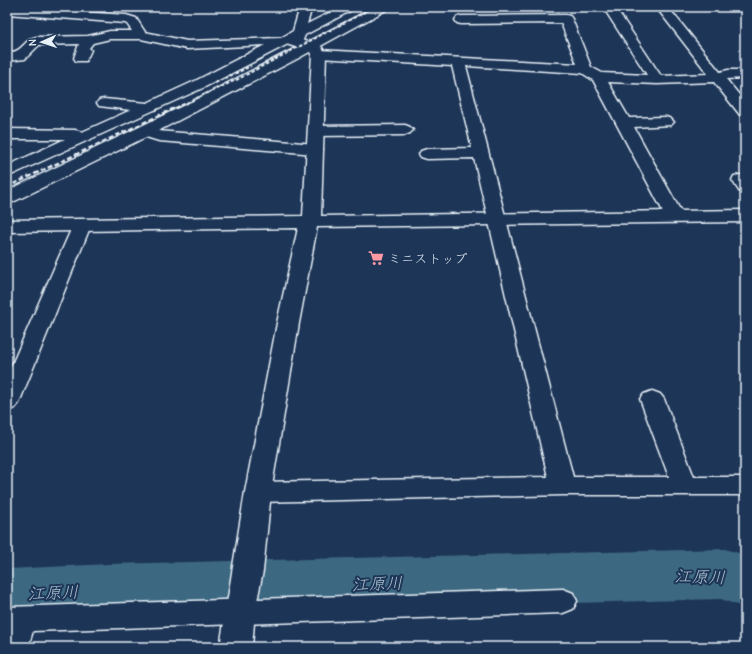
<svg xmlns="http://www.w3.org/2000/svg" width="752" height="654" font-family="'Comic Neue','Klee One',sans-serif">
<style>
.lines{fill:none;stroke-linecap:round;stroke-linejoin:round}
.river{fill:#3c6881;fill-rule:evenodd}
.minor-casing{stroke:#e8f1f8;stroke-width:3}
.tertiary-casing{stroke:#e8f1f8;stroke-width:3}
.minor{fill:#1d3557;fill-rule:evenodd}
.tertiary{fill:#1d3557;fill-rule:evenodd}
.rail-far1{stroke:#e8f1f8;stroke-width:2;stroke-dasharray:3.5 2;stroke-linecap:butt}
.rail{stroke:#e8f1f8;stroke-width:2.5;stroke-dasharray:5 2.5;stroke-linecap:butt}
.labels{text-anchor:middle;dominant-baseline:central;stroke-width:4;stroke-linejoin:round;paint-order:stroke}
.poi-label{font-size:13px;fill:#e8f1f8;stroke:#1d3557;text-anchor:start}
.near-water-label{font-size:17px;font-style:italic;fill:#acc1ce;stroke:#1d3557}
</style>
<rect width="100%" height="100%" fill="#1d3557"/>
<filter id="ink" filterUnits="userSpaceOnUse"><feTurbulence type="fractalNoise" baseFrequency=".025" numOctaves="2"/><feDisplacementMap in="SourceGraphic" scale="8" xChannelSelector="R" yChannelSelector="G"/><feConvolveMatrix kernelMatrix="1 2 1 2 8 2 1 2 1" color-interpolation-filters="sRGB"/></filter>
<g filter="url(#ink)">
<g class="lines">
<path class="river" d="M 725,549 L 745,555 L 745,608 L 721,599 L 109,616 L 7,621 L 7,569 L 109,564 Z"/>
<defs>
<g id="minor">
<path d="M 7,7 L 126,15 L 136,18 L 145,32 L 187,41 L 281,38 L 293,31 L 300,7 L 312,7 L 307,24 L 341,7 L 356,7 L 354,9 L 305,35 L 301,45 L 296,46 L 290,43 L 205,87 L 7,177 L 7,166 L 65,139 L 7,139 L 7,129 L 75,130 L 82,132 L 131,110 L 99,106 L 97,103 L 99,100 L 104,99 L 147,103 L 195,81 L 265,45 L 187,49 L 141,39 L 110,39 L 93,43 L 89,48 L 91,50 L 86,61 L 76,61 L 74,58 L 79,44 L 39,45 L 25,59 L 7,61 L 7,53 C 24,52 23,40 36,37 L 88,36 L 110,31 L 132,31 L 127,24 L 125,23 L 7,14 Z"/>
<path d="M 375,7 L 390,7 L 388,9 L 295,60 L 158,131 L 315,144 L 321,146 L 323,149 L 321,152 L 315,154 L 159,141 L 146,137 L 13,202 L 7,203 L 7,191 L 191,102 Z"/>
<path d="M 603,7 L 615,7 L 661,76 L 708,74 L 656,7 L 668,7 L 720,72 L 728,70 L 745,70 L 745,78 L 726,79 L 745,102 L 745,116 L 740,115 L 714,82 L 657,84 L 608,82 L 629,118 L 666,117 L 671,119 L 674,122 L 671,125 L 634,127 L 684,217 L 681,221 L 675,222 L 669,221 L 666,217 L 593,80 L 582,73 L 466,66 L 573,477 L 669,477 L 640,399 L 644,394 L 652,391 L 660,394 L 664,399 L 694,477 L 745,477 L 745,495 L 563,495 L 258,502 L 249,499 L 245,492 L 249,485 L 258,482 L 548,477 L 474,158 L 427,159 L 421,157 L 419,154 L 421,151 L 427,149 L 472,148 L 452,66 L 319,58 L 314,57 L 312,54 L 314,51 L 319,50 L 577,64 L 561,23 L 461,24 L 457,23 L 455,20 L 457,17 L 461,16 L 566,15 L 570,16 L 572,19 L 591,67 L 602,73 L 647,75 Z"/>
<path d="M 405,125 L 410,127 L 413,130 L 410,133 L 405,135 L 316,136 L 311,134 L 308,131 L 311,128 L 316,126 Z"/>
<path d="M 740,175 L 745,176 L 745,192 L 739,191 L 732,180 L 734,176 Z"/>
<path d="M 82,220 L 88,221 L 91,225 L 19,403 L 15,408 L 7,411 L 7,376 L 73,225 L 76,221 Z"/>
<path d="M 563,589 L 573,593 L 577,601 L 573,609 L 563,613 L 33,631 L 28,647 L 7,647 L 7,607 Z"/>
</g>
<path id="tertiary" d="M 288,36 L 321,46 L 326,54 L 321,216 L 745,210 L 745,222 L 317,227 L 299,323 L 271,492 L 263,571 L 255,611 L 252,647 L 220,647 L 245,492 L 277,323 L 298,228 L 7,232 L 7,220 L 303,216 L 312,54 L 311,52 L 283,43 L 281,40 L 283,37 Z"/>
</defs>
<use href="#minor" class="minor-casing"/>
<use href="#tertiary" class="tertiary-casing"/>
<use href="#minor" class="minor"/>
<use href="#tertiary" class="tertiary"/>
<g class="rail-far1">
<path d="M 215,83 L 251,66"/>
<path d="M 171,110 L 238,79 L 374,7"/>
</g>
<path class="rail" d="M 7,187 L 173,109"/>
</g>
</g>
<defs>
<symbol id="supermarket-bare" viewBox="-9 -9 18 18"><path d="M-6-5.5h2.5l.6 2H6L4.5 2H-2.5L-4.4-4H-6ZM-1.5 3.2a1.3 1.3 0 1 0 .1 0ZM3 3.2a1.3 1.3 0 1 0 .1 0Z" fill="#ff9aa2" stroke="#1d3557" stroke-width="2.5" paint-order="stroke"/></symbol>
</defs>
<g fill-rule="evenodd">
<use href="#supermarket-bare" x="365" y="247" width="22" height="22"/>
</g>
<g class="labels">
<g class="poi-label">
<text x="388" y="258">ミニストップ</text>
</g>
<g class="near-water-label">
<text transform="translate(700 577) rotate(2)">江原川</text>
<text transform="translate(377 584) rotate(-2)">江原川</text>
<text transform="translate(53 593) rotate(-2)">江原川</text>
</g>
</g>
<rect width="752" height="654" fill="none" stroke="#1d3557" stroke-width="24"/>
<rect x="12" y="12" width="728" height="630" fill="none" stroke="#e8f1f8" stroke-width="1.5" filter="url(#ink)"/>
<g transform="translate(42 42) rotate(267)" stroke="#1d3557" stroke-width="3" paint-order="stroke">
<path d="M0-3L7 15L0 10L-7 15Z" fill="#e8f1f8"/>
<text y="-6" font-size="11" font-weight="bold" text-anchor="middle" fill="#e8f1f8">N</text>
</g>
</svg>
